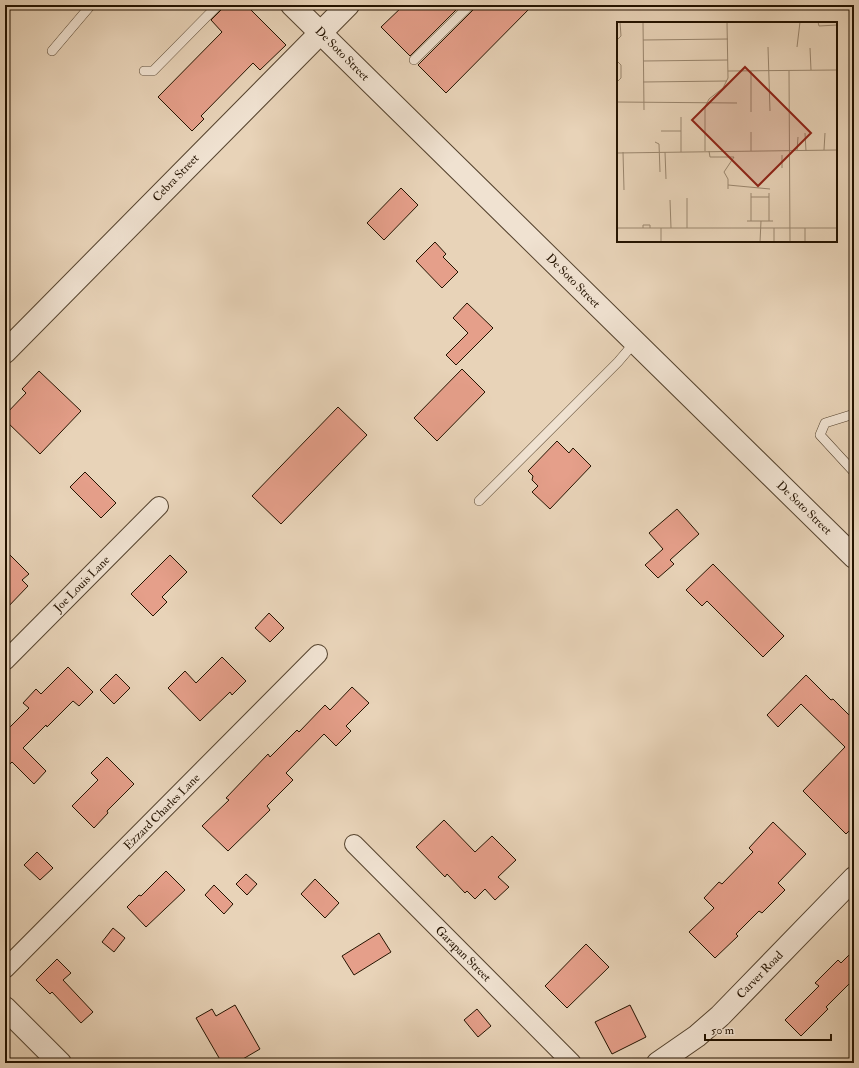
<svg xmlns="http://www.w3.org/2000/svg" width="859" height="1068" font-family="'IM FELL Double Pica',serif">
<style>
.building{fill:#e59f8a;stroke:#241300}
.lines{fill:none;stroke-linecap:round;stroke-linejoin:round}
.service-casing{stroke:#55432e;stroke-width:10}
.minor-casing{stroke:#55432e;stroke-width:20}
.tertiary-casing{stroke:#55432e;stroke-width:24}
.service{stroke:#f0e2d1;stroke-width:9}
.minor{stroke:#f0e2d1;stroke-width:18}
.tertiary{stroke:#f0e2d1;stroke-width:22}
.labels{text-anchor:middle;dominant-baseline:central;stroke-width:3;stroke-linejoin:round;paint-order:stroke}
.street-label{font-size:12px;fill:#241300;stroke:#f0e2d1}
.inset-road{fill:none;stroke:#9a866e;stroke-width:1}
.view{fill:#8f2418;fill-opacity:0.15;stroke:#8f2418;stroke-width:2}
.inset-edge{fill:none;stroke:#241300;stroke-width:2}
</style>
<rect width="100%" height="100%" fill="#e8d3b8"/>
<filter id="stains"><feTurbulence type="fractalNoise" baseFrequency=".005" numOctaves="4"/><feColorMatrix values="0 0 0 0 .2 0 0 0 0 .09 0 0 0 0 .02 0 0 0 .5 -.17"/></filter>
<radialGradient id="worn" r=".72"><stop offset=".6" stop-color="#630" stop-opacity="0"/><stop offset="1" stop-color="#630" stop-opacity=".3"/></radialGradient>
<g class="building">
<path d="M 224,5 L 246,5 L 286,45 L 260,70 L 253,63 L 201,116 L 204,119 L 192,131 L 158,97 L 222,32 L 211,20 L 222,9 Z"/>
<path d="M 404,5 L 461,5 L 410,56 L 381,27 Z"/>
<path d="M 476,5 L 533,5 L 446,93 L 418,65 L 474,9 Z"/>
<path d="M 401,188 L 418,205 L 384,240 L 367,223 Z"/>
<path d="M 435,242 L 446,254 L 443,257 L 458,272 L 442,288 L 416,261 Z"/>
<path d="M 467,303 L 493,328 L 456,365 L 446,355 L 468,333 L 453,318 Z"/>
<path d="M 462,369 L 485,392 L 437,441 L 414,418 Z"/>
<path d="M 39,371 L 81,411 L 40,454 L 5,420 L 5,415 L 26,393 L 22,389 Z"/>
<path d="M 338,407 L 367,435 L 281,524 L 252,496 Z"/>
<path d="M 557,441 L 569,453 L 573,448 L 591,466 L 550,509 L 532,492 L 538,486 L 532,480 L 533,476 L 528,471 Z"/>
<path d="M 85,472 L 116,503 L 101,518 L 70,487 Z"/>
<path d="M 677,509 L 699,534 L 670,560 L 674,564 L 658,578 L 645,565 L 663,549 L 649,533 Z"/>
<path d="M 5,550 L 29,574 L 22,580 L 28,586 L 5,610 Z"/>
<path d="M 170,555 L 187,572 L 162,597 L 167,602 L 153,616 L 131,594 Z"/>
<path d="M 713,564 L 784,636 L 763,657 L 707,601 L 702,606 L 686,590 Z"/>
<path d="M 269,613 L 284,628 L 270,642 L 255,628 Z"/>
<path d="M 222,657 L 246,681 L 232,695 L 230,692 L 200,721 L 168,688 L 185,671 L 196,683 Z"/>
<path d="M 68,667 L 93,692 L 79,706 L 73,701 L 47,727 L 46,725 L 23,748 L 46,771 L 34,784 L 12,762 L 5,769 L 5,732 L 29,708 L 23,703 L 36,689 L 41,694 Z"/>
<path d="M 116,674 L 130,688 L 114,704 L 100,690 Z"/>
<path d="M 806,675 L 831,700 L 833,699 L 854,720 L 854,826 L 846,834 L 803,791 L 845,747 L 801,704 L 778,727 L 767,715 Z"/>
<path d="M 352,687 L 369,703 L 346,726 L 351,731 L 336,746 L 324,734 L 286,773 L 293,780 L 267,806 L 270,810 L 228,851 L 202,826 L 229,800 L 226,798 L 268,754 L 270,757 L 297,730 L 299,732 L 325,705 L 330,710 Z"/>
<path d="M 107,757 L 134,784 L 107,811 L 108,813 L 94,828 L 72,806 L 98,780 L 91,773 Z"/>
<path d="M 444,820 L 475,852 L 492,836 L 516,860 L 498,877 L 509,887 L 495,900 L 485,889 L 475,899 L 467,891 L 465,893 L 447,874 L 445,877 L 416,847 Z"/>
<path d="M 773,822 L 806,854 L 778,883 L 785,890 L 762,913 L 759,911 L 736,934 L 738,936 L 715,958 L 689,932 L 714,908 L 704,898 L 719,882 L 722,884 L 753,852 L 749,848 Z"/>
<path d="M 37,852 L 53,868 L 40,880 L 24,865 Z"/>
<path d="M 166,871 L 185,890 L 146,927 L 127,907 L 139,895 L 141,896 Z"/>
<path d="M 246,874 L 257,884 L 247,895 L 236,884 Z"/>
<path d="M 315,879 L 339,903 L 325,918 L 301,894 Z"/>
<path d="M 214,885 L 233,904 L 224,914 L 205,895 Z"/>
<path d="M 113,928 L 125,938 L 114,952 L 102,942 Z"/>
<path d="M 379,933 L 391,952 L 354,975 L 342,956 Z"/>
<path d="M 586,944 L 609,967 L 567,1008 L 545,986 Z"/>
<path d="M 854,950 L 854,979 L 826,1007 L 828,1009 L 801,1036 L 785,1020 L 819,986 L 815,983 L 838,960 L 841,963 Z"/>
<path d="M 57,959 L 71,973 L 63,980 L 93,1012 L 81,1023 L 52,992 L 50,994 L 36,980 Z"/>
<path d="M 235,1005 L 260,1049 L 236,1063 L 222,1063 L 196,1018 L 212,1009 L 216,1016 Z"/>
<path d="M 630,1005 L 646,1037 L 612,1054 L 595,1022 Z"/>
<path d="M 477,1009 L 491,1026 L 478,1037 L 464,1020 Z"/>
</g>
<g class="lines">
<defs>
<g id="service">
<path d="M 52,51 L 91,5"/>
<path d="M 414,60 L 470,5"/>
<path d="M 144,71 L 153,71 L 218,5"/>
<path d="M 854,414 L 825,423 L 820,435 L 854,472"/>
<path d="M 479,501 L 618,362 L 635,342"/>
</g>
<g id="minor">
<path d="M 5,661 L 159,506"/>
<path d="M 354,844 L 572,1063"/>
<path d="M 5,969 L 318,654"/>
</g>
<g id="tertiary">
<path d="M 292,5 L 854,557"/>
<path d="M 5,352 L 348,5"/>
<path d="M 5,1008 L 60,1063"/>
<path d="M 658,1063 L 697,1036 L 720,1016 L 854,878"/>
</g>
</defs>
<use href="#service" class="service-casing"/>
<use href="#minor" class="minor-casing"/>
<use href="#tertiary" class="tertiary-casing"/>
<use href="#service" class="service"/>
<use href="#minor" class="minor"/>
<use href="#tertiary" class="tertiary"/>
</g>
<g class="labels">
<g class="street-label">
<text transform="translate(342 54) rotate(45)">De Soto Street</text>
<text transform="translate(176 178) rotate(-46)">Cebra Street</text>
<text transform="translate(573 281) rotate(45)">De Soto Street</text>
<text transform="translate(804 508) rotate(44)">De Soto Street</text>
<text transform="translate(82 584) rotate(-45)">Joe Louis Lane</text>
<text transform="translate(162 812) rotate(-45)">Ezzard Charles Lane</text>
<text transform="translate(463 954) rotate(45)">Garapan Street</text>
<text transform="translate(760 975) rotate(-46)">Carver Road</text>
</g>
</g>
<g transform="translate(617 22)">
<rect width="220" height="220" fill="#e8d3b8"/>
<path class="inset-road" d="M 26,0 L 27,88M 201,0 L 202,4 L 220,3 L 220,0M 0,18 L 4,14 L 3,0M 26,18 L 111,17M 151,25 L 153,89M 180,25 L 183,0M 193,26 L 194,48M 0,39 L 4,43 L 4,56 L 0,60M 26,39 L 111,38M 111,49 L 220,48M 134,49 L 134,90M 172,49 L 173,220M 26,60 L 110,59M 0,80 L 120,81M 64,95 L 64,130M 44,109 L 64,109M 134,110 L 134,129M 188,111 L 189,129M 38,120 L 42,122 L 43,150M 207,128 L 208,111M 88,129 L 88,85 L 92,77 L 106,66 L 111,56 L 110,0M 92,129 L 93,135 L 117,135 L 107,150 L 111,157 L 111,167M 180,129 L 181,115M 6,130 L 7,168M 48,130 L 49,157M 0,131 L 220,128M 165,146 L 165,133M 111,163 L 153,167M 134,171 L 134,199M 152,171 L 152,199M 134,175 L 152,175M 70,176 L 70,206M 53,178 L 54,206M 130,199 L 144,199M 0,206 L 220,206M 26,206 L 26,203 L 33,203 L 33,206M 188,206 L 188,220M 44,220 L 44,206M 143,220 L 144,199 L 156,199M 157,220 L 157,206"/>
<path class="view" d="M 128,45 L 194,111 L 141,164 L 75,98 Z"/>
<rect width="220" height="220" class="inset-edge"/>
</g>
<rect width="859" height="1068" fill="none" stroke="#e8d3b8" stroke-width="20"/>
<rect x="6" y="6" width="847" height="1056" fill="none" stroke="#241300" stroke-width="2"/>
<rect x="10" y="10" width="839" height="1048" fill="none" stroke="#241300"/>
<path d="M705 1034v6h126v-6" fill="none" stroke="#241300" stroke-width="2"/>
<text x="711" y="1034" font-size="12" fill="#241300" stroke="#f0e2d1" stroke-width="3" paint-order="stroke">50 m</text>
<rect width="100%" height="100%" filter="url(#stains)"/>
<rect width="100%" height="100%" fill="url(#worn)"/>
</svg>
